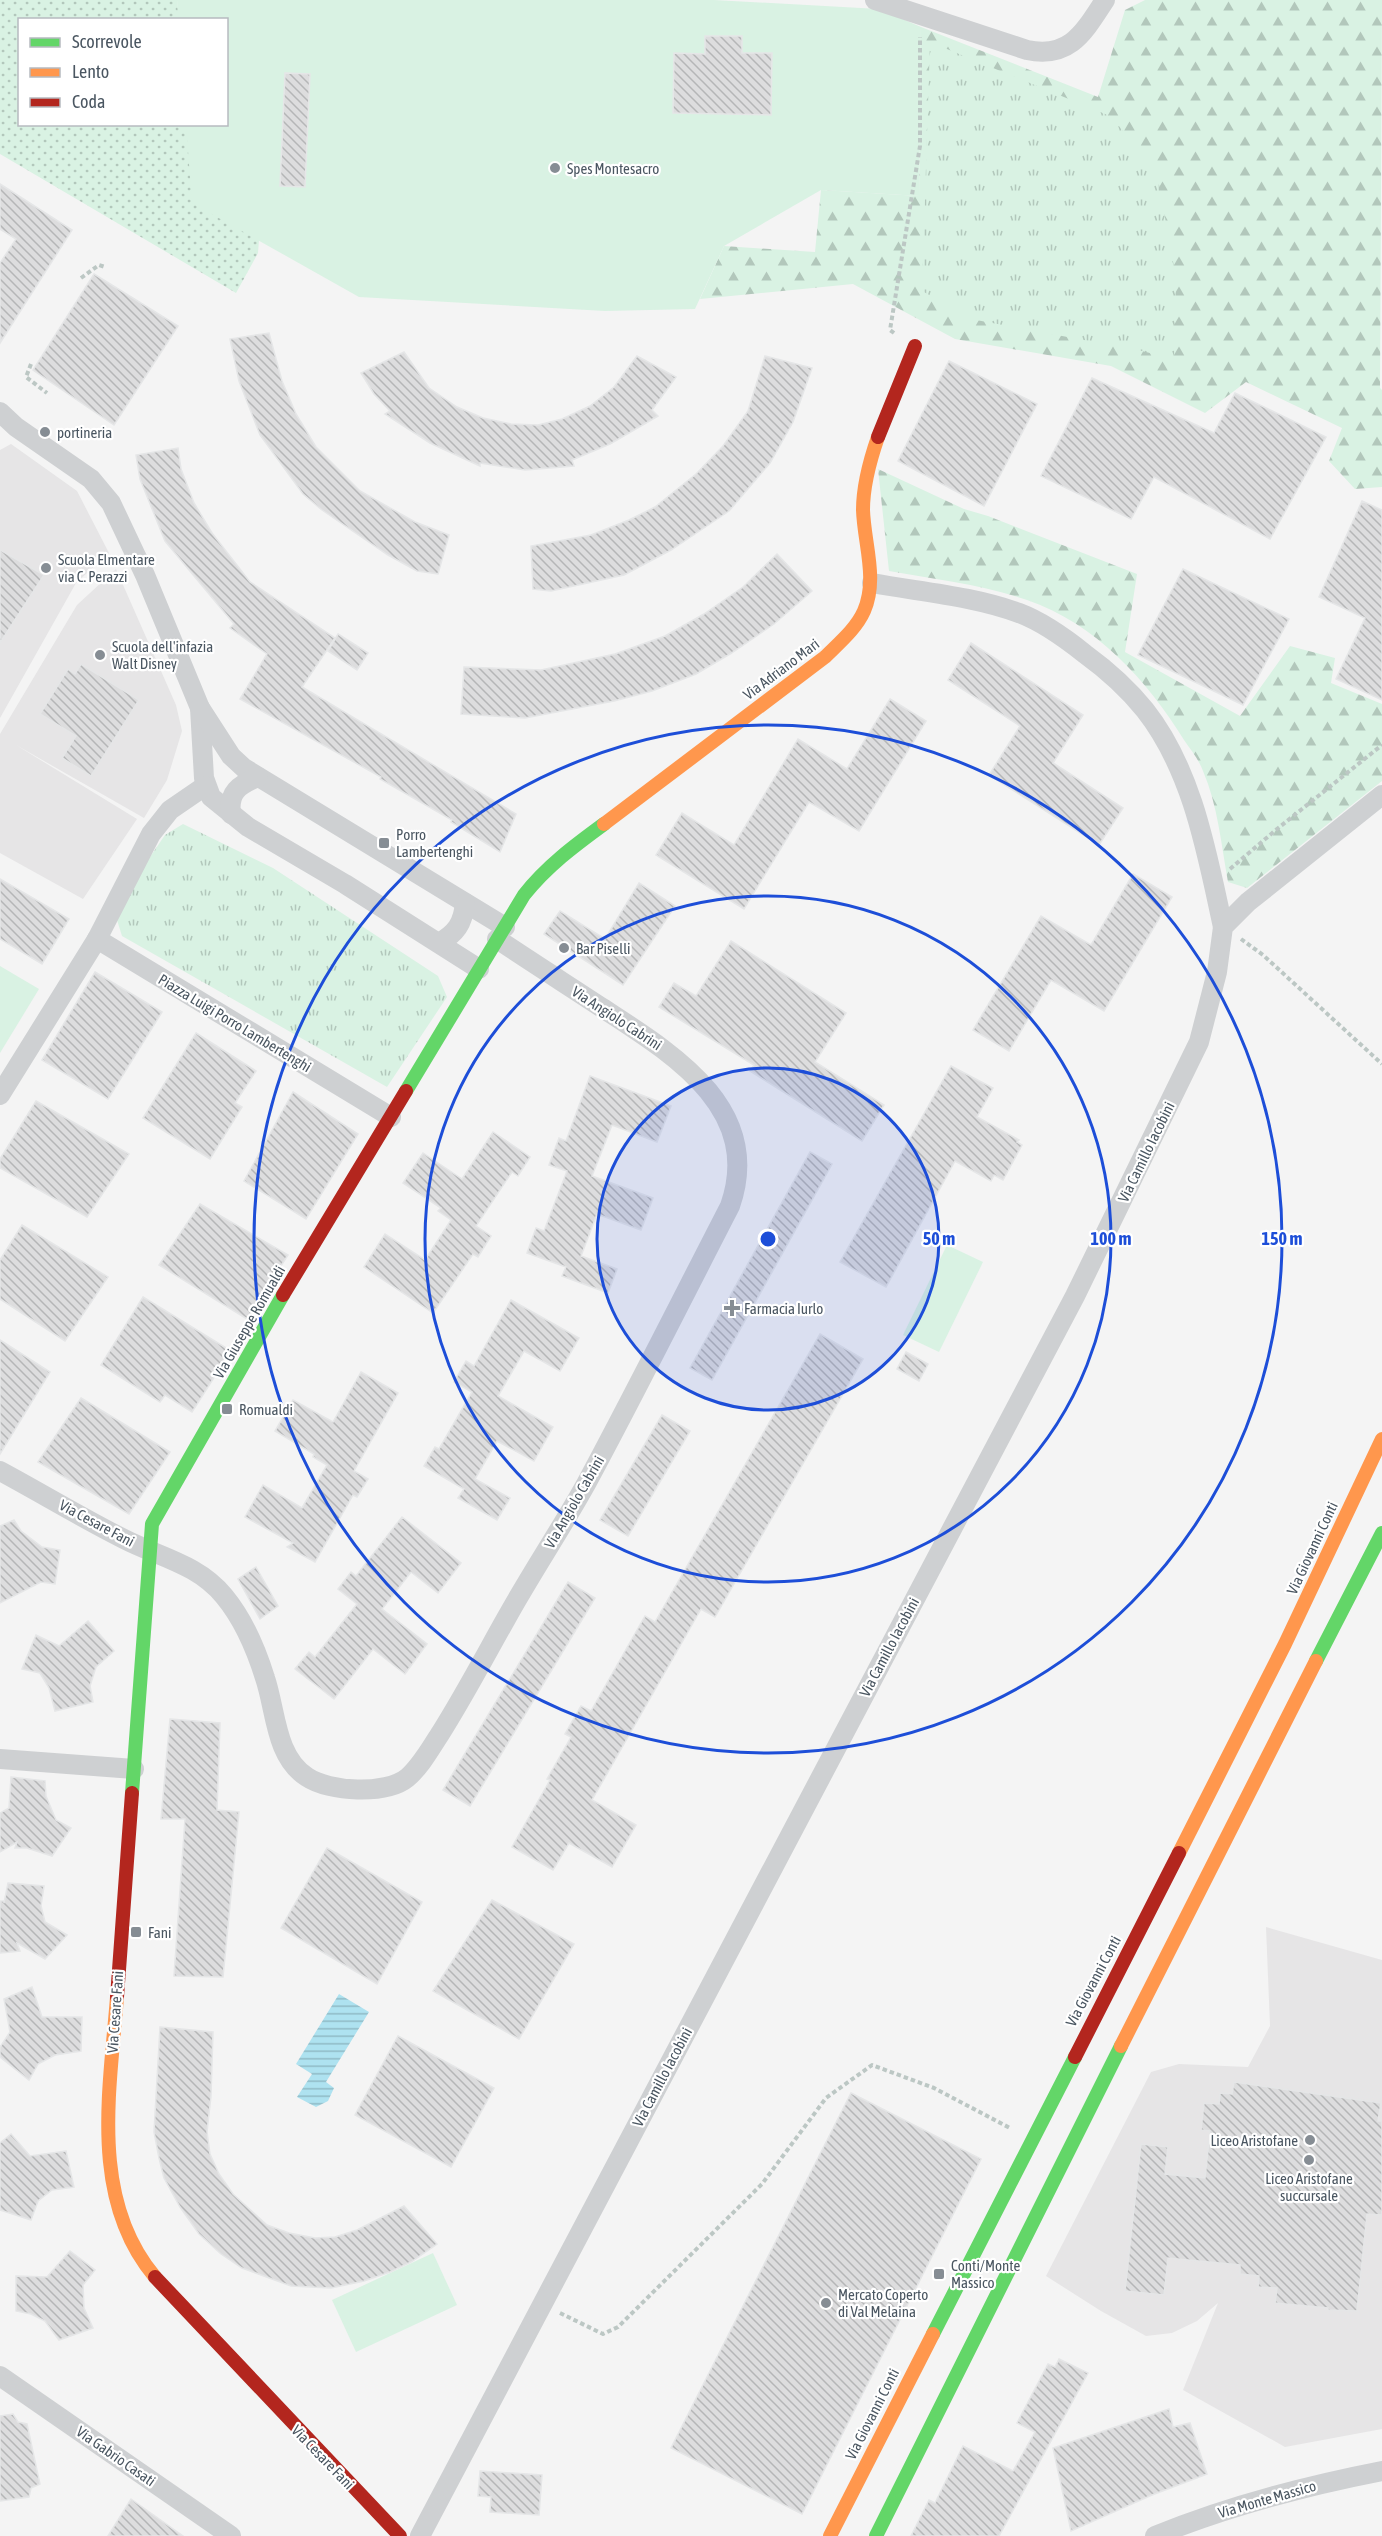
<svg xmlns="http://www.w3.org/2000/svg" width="1382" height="2536" font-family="'Asap Condensed',sans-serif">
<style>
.education{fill:#e6e5e6}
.grass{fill:url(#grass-dots)}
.forest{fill:url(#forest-firs)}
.park{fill:url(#park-tufts)}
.garden{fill:#d9f2e3}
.water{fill:url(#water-rules)}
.building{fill:url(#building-back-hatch);stroke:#e5e6e7;stroke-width:1.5}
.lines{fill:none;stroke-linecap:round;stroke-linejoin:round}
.path{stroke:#bcc7c4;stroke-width:4;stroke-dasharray:4.5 3;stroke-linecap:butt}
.street{stroke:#ced0d2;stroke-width:20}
.fast{stroke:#63d668;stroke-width:14}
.slow{stroke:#ff974d;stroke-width:14}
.jam{stroke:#b3261e;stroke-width:14}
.ring{fill:none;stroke:#1d4ed8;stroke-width:3}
.poi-dot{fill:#868d94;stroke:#fff;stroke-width:2}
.labels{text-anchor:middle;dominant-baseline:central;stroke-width:4.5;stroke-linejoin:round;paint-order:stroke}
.poi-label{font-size:15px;fill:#4a5661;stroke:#fff;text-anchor:start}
.street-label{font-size:15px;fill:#4a5661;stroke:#fff}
.centre{fill:#1d4ed8;stroke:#fff;stroke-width:3}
.ring-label{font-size:18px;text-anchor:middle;font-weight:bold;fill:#1d4ed8;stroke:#fff;stroke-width:4.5;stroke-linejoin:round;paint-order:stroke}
</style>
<defs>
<pattern id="grass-dots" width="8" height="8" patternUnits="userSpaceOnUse" patternTransform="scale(1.5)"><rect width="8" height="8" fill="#d9f2e3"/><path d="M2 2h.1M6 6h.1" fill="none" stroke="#b2c7bb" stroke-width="1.8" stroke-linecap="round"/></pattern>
<pattern id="forest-firs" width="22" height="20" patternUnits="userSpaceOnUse" patternTransform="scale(1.5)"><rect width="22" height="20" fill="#d9f2e3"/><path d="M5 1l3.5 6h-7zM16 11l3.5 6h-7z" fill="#b2c7bb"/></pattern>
<pattern id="park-tufts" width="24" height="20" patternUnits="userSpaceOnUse" patternTransform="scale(1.5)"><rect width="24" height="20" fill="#d9f2e3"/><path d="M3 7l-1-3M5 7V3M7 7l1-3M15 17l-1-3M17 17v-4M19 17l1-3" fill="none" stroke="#b2c7bb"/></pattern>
<pattern id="water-rules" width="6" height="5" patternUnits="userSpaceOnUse" patternTransform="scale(1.5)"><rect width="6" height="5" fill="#aee2f0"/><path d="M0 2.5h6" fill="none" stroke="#90bac6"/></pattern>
<pattern id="building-back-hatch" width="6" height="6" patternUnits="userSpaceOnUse" patternTransform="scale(1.5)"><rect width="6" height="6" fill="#ddddde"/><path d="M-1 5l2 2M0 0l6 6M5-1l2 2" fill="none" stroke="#b5b6b7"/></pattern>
</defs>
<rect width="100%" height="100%" fill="#f4f4f4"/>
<g class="education">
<path d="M 11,444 L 77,491 L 109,553 L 76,583 L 0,718 L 0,450 Z"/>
<path d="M 116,569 L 176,705 L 182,731 L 167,780 L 144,818 L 16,745 L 137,819 L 83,899 L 0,853 L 0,734 L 77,605 Z"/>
<path d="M 1266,1927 L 1382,1960 L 1382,2429 L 1285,2447 L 1183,2390 L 1218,2303 L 1197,2321 L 1172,2333 L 1146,2336 L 1101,2311 L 1046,2276 L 1151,2072 L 1179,2064 L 1248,2067 L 1270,2026 Z"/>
</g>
<path class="grass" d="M 0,0 L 177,0 L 179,19 L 20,20 L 20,124 L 187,125 L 193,202 L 259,240 L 258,253 L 236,293 L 0,154 Z"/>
<g class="forest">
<path d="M 1145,0 L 1382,0 L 1380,388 L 1382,390 L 1382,487 L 1355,489 L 1329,461 L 1342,428 L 1246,382 L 1205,413 L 1111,366 L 955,339 L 853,284 L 700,299 L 724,246 L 815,252 L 821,190 L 919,196 L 921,27 L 1098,97 L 1125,10 Z"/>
<path d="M 878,469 L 964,509 L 988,516 L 1137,574 L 1125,652 L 1240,716 L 1290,646 L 1335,658 L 1331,683 L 1382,704 L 1382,781 L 1247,888 L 1228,882 C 1221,844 1218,806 1203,771 C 1199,760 1191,750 1184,740 C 1148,681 1095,623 1027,600 C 983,585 935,579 889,571 Z"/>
</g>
<g class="park">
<path d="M 930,42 L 1110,116 L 1156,168 L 1176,278 L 1174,359 L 1138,350 L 976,320 L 922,291 Z"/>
<path d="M 183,824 L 273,868 L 438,976 L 447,997 L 387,1087 L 122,936 L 117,920 L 137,876 L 165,835 Z"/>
</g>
<g class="garden">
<path d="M 177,0 L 714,0 L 879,9 L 921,27 L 919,196 L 821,190 L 724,246 L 695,309 L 605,311 L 359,297 L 192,203 L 186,125 L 226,124 L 226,20 L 178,19 Z"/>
<path d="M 0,966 L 39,989 L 0,1053 Z"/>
<path d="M 947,1245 L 983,1262 L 939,1352 L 903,1335 Z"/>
<path d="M 433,2253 L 457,2305 L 356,2352 L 332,2300 Z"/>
</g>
<path class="water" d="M 339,1994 L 369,2012 L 326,2082 L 334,2088 L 328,2101 L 316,2107 L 297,2097 L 312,2074 L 296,2064 Z"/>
<g class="building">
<path d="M 705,36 L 742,36 L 742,53 L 772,53 L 771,115 L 673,113 L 674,53 L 705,54 Z"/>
<path d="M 285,73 L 310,74 L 305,187 L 280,186 Z"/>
<path d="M 0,184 L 72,230 L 0,343 L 0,263 L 16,239 L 0,229 Z"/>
<path d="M 94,274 L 178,326 L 114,425 L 33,370 Z"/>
<path d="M 269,333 L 282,381 L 296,414 L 316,447 L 360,491 L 415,522 L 449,535 L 438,574 L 417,571 L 388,555 L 322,510 L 303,494 L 260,435 L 239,381 L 230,339 Z"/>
<path d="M 404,352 L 429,388 L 457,407 L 483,418 L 511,424 L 538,425 L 562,419 L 590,406 L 614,387 L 637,356 L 676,377 L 652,410 L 658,416 L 610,444 L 572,460 L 574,466 L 525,470 L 480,463 L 480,466 L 430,443 L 385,414 L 390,411 L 374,394 L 361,373 Z"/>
<path d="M 765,356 L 812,368 L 793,422 L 770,463 L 729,511 L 671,550 L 624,575 L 551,591 L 533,589 L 531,546 L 591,535 L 629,520 L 655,507 L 696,474 L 723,446 L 748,411 Z"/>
<path d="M 949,361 L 1037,404 L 984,506 L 898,461 Z"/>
<path d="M 1092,378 L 1214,433 L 1235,393 L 1326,437 L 1270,539 L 1154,477 L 1131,519 L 1041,476 Z"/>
<path d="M 178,448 L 181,469 L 194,503 L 212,533 L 250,582 L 335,638 L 302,687 L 516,814 L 500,852 L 451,822 L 452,820 L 380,779 L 381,777 L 240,699 L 267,654 L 230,628 L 234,624 L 165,541 L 140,479 L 136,455 Z"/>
<path d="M 1362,501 L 1382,510 L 1382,700 L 1336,679 L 1365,618 L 1319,597 Z"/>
<path d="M 0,550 L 44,575 L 0,643 Z"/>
<path d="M 777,554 L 812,591 L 774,624 L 730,654 L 696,674 L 652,691 L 614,701 L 525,718 L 461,714 L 464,667 L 541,670 L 615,654 L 665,636 L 704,614 L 743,587 Z"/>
<path d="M 1183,569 L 1289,619 L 1243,705 L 1138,655 Z"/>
<path d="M 338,634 L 368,653 L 357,670 L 328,651 Z"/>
<path d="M 971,643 L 1083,715 L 1053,763 L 1123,808 L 1099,845 L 989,775 L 1020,726 L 948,680 Z"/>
<path d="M 81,664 L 139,700 L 91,776 L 62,758 L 76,736 L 40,714 L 68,669 L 75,674 Z"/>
<path d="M 890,699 L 926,721 L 859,831 L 809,802 L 744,909 L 656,855 L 682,813 L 734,845 L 798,739 L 847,769 Z"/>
<path d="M 1133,874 L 1172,897 L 1104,1011 L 1051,980 L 1009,1051 L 973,1030 L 1041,916 L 1091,945 Z"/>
<path d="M 0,879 L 69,919 L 42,964 L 0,939 Z"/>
<path d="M 639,883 L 675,906 L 623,985 L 544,934 L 560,911 L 605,939 Z"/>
<path d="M 731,941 L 846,1013 L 815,1062 L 884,1105 L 862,1141 L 750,1071 L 754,1065 L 659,1007 L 674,983 L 696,996 Z"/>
<path d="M 95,972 L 162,1012 L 108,1099 L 42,1060 Z"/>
<path d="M 196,1033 L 256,1071 L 235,1103 L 242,1107 L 210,1159 L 143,1118 Z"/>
<path d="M 951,1066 L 993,1088 L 977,1117 L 1019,1140 L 1017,1142 L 1022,1145 L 1003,1180 L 994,1175 L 991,1181 L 955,1161 L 886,1287 L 840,1262 Z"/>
<path d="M 590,1076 L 671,1106 L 657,1142 L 612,1125 L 592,1176 L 653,1198 L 641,1230 L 597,1214 L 581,1256 L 617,1269 L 608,1293 L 562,1276 L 566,1267 L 527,1253 L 536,1228 L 544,1231 L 567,1171 L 549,1165 L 559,1138 L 566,1141 Z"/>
<path d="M 293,1092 L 358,1134 L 306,1219 L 244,1181 Z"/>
<path d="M 36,1101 L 129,1154 L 87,1217 L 0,1168 L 0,1159 Z"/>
<path d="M 493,1132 L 530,1157 L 518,1176 L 512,1172 L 476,1226 L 491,1236 L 478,1257 L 473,1254 L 433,1313 L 364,1267 L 385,1234 L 425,1260 L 451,1220 L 438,1211 L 441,1208 L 403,1183 L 423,1153 L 462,1179 Z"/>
<path d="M 810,1152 L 832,1164 L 712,1380 L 690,1368 Z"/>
<path d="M 200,1204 L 288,1255 L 247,1319 L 159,1265 Z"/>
<path d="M 22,1225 L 108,1277 L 65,1341 L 0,1299 L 0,1260 Z"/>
<path d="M 143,1297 L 231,1351 L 192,1412 L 165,1395 L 160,1402 L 101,1365 Z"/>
<path d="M 511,1300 L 579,1338 L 560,1371 L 524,1351 L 498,1396 L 553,1427 L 534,1461 L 497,1441 L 475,1479 L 510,1498 L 497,1520 L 458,1498 L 464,1489 L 424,1466 L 435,1447 L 439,1449 L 472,1392 L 454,1382 L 466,1361 L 474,1366 Z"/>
<path d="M 820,1334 L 863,1359 L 715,1617 L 701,1609 L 592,1800 L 636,1825 L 612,1867 L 569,1843 L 553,1870 L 512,1847 L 550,1780 L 547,1779 L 571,1737 L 565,1734 L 581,1706 L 591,1711 L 645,1616 L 655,1622 Z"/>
<path d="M 0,1340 L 50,1372 L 0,1454 Z"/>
<path d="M 906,1352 L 928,1364 L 919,1381 L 897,1369 Z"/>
<path d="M 361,1372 L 398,1393 L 354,1471 L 368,1479 L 357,1497 L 353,1495 L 315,1562 L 287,1547 L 293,1543 L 245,1517 L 263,1485 L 302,1508 L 327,1465 L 313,1457 L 314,1454 L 275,1431 L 293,1400 L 333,1422 Z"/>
<path d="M 81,1398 L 170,1452 L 129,1514 L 38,1462 Z"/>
<path d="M 662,1415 L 690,1431 L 628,1536 L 600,1520 Z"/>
<path d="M 402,1517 L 461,1563 L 438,1593 L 411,1572 L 382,1609 L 427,1644 L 405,1674 L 373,1649 L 334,1699 L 295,1669 L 309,1652 L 315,1657 L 357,1604 L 338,1589 L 351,1572 L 356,1576 Z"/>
<path d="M 14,1520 L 21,1531 L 42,1547 L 60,1550 L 55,1584 L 41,1582 L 0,1603 L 0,1526 Z"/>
<path d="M 256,1567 L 278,1606 L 260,1619 L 238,1579 Z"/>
<path d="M 568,1582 L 595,1598 L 470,1806 L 443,1790 Z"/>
<path d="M 88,1621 L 114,1651 L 96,1667 L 90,1686 L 93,1702 L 55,1711 L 49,1688 L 40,1673 L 22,1669 L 36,1635 L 59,1646 Z"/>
<path d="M 170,1719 L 220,1723 L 217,1810 L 239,1812 L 223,1977 L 174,1976 L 185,1819 L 161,1819 Z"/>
<path d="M 11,1777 L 45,1781 L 46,1796 L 56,1820 L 71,1828 L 52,1856 L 27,1848 L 15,1848 L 17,1842 L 0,1852 L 0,1813 L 9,1808 Z"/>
<path d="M 327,1848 L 422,1902 L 377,1984 L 281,1928 Z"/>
<path d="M 8,1883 L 44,1886 L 41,1906 L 45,1922 L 67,1935 L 45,1959 L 17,1943 L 20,1951 L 0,1953 L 0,1901 L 4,1901 L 4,1903 Z"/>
<path d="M 492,1900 L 574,1944 L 519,2039 L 433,1991 Z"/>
<path d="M 32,1987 L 42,2017 L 82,2017 L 81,2051 L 55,2055 L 38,2064 L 29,2080 L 0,2057 L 0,2047 L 10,2032 L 4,1999 Z"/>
<path d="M 160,2027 L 213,2032 L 211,2096 L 207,2132 L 210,2154 L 219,2174 L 233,2194 L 267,2225 L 289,2233 L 315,2238 L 335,2237 L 357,2230 L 404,2206 L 437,2244 L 411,2262 L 390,2272 L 364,2281 L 331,2288 L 291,2286 L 242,2268 L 221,2254 L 199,2234 L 180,2207 L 164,2178 L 159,2158 L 154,2132 Z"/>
<path d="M 398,2036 L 494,2088 L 451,2167 L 355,2115 Z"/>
<path d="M 1234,2082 L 1381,2103 L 1378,2121 L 1382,2121 L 1382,2215 L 1367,2214 L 1357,2311 L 1328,2310 L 1328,2308 L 1275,2303 L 1277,2288 L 1258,2287 L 1259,2276 L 1240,2274 L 1240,2265 L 1168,2258 L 1164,2295 L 1125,2291 L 1141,2144 L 1168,2147 L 1165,2174 L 1205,2178 L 1210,2131 L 1201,2130 L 1204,2103 L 1219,2104 L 1220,2093 L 1232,2094 Z"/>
<path d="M 851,2093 L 981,2159 L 802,2514 L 671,2448 Z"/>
<path d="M 11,2134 L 30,2156 L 66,2151 L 74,2187 L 52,2190 L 38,2201 L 31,2220 L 0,2210 L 0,2143 Z"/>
<path d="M 70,2251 L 95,2270 L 83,2285 L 84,2308 L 93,2328 L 59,2340 L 45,2321 L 31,2314 L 16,2311 L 16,2276 L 47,2277 Z"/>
<path d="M 1059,2359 L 1088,2373 L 999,2536 L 911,2536 L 929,2500 L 935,2503 L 963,2446 L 1013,2471 L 1035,2432 L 1017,2423 L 1048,2364 L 1055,2367 Z"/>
<path d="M 1169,2409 L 1173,2427 L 1190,2423 L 1207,2474 L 1152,2495 L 1071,2531 L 1053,2448 Z"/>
<path d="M 13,2414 L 18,2422 L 27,2424 L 40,2484 L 31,2488 L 29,2497 L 0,2501 L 0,2416 Z"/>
<path d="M 480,2471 L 542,2475 L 539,2515 L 490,2512 L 491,2497 L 478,2496 Z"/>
<path d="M 131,2499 L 183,2536 L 108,2536 Z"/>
</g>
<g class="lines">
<g class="path">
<path d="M 81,278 L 99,265 L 105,267"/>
<path d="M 894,333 L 890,330 L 920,146 L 920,37"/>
<path d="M 31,364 L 26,377 L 47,393"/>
<path d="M 1230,869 L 1277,829 L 1382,745"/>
<path d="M 1241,939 L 1263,955 L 1382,1064"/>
<path d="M 560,2313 L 603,2334 L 618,2327 L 762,2184 L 826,2098 L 872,2065 L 934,2088 L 1010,2128"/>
</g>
<g class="street">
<path d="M 875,0 L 1027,50 C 1070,59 1084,32 1105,0"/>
<path d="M 0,412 L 16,427 L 91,479 L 111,503 L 145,575 L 200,708 L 204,778 L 211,797 L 248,827 L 345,884 L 479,969"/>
<path d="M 872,583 C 921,592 973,596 1019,613 C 1043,622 1065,638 1085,654 C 1107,670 1128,689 1145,710 C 1193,771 1207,854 1223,927"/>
<path d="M 200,708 L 231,756 L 244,768 L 505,927"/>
<path d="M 231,814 C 228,792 239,785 258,777"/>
<path d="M 97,939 L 391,1117"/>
<path d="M 439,943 C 456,933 463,924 465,903"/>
<path d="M 0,1095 L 97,939 L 151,834 L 170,810 L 205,786"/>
<path d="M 0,1471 C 41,1493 82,1518 124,1539 C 159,1557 198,1564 224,1596 C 244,1620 256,1649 265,1678 C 276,1710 275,1757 307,1777 C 329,1792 386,1795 407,1778 C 421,1766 430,1749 440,1734 C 464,1696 485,1656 507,1617 C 532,1572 561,1529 586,1484 C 635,1393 682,1299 730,1206 C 764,1109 673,1054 604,1009 C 569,986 533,963 497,939"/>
<path d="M 0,1759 L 134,1769"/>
<path d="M 0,2376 L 231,2536"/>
<path d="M 420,2536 L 1075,1296 L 1199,1042 L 1217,972 L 1223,927 L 1248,902 L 1382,795"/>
<path d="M 1155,2536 C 1228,2506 1305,2486 1382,2471"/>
</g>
<g class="fast">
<path d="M 406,1091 L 524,895 C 547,866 574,846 604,824"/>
<path d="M 1316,1661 L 1382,1533"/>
<path d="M 132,1793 L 152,1524 L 283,1295"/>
<path d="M 933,2334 L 1075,2057"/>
<path d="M 876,2536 L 1121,2046"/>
</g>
<g class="slow">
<path d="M 604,824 L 825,657 C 839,643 856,629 864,611 C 878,579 864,543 863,510 C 863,485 870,460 878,437"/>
<path d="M 1179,1853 L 1285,1644 L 1382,1439"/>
<path d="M 117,1997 C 110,2090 89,2199 155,2277"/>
<path d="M 1121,2046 L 1316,1661"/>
<path d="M 830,2536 L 933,2334"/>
</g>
<g class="jam">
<path d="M 878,437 L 915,346"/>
<path d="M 283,1295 L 406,1091"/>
<path d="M 117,1997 L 132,1793"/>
<path d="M 1075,2057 L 1179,1853"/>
<path d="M 155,2277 L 400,2536"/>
</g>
</g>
<circle cx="768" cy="1239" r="171" fill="#1d4ed8" fill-opacity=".12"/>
<g class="ring">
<circle cx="768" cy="1239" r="171"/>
<circle cx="768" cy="1239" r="343"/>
<circle cx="768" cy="1239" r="514"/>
</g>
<g class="poi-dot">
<circle cx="555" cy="168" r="6"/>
<circle cx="45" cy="432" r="6"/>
<circle cx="46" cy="568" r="6"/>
<circle cx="100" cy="655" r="6"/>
<rect x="378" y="837" width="12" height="12" rx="3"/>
<circle cx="564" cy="948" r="6"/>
<path d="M729 1299h6v6h6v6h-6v6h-6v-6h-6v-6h6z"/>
<rect x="221" y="1403" width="12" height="12" rx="3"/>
<rect x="130" y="1926" width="12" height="12" rx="3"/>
<circle cx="1310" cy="2140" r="6"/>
<circle cx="1309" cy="2160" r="6"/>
<rect x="933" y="2268" width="12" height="12" rx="3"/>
<circle cx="826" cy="2303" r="6"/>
</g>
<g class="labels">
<g class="poi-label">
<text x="567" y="168">Spes Montesacro</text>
<text x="57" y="432">portineria</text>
<text x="58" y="559">Scuola Elmentare<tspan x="58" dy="17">via C. Perazzi</tspan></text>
<text x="112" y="646">Scuola dell'infazia<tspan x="112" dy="17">Walt Disney</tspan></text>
<text x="396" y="834">Porro<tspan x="396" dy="17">Lambertenghi</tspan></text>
<text x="576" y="948">Bar Piselli</text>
<text x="744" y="1308">Farmacia Iurlo</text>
<text x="239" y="1409">Romualdi</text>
<text x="148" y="1932">Fani</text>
<text x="1298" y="2140" text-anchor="end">Liceo Aristofane</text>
<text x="1309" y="2178" text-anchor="middle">Liceo Aristofane<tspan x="1309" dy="17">succursale</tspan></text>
<text x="951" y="2265">Conti/Monte<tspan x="951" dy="17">Massico</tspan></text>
<text x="838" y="2294">Mercato Coperto<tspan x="838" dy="17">di Val Melaina</tspan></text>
</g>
<g class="street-label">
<text transform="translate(781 669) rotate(-37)">Via Adriano Mari</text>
<text transform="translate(617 1018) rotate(33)">Via Angiolo Cabrini</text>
<text transform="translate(235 1023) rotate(31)">Piazza Luigi Porro Lambertenghi</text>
<text transform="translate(1146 1152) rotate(-64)">Via Camillo Iacobini</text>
<text transform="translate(249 1322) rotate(-60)">Via Giuseppe Romualdi</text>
<text transform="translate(574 1502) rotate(-60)">Via Angiolo Cabrini</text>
<text transform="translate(97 1523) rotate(28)">Via Cesare Fani</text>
<text transform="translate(1312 1548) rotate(-65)">Via Giovanni Conti</text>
<text transform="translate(889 1647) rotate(-62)">Via Camillo Iacobini</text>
<text transform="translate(1093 1981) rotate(-62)">Via Giovanni Conti</text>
<text transform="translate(115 2012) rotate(-86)">Via Cesare Fani</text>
<text transform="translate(662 2077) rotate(-62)">Via Camillo Iacobini</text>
<text transform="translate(872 2414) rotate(-63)">Via Giovanni Conti</text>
<text transform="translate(116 2456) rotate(35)">Via Gabrio Casati</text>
<text transform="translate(323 2457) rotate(46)">Via Cesare Fani</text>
<text transform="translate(1267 2499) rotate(-16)">Via Monte Massico</text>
</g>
</g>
<circle cx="768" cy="1239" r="9" class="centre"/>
<g class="ring-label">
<text x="939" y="1245">50 m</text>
<text x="1111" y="1245">100 m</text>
<text x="1282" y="1245">150 m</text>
</g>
<rect x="18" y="18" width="210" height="108" fill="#ffffff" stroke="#b7bbc0" stroke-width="1.5"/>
<rect x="30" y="38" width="30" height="9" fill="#63d668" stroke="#b7bbc0" stroke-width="1.5"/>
<text x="72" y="48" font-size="18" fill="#4a5661">Scorrevole</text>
<rect x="30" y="68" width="30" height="9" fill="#ff974d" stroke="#b7bbc0" stroke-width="1.5"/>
<text x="72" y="78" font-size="18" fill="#4a5661">Lento</text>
<rect x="30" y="98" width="30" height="9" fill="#b3261e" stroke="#b7bbc0" stroke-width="1.5"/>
<text x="72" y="108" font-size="18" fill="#4a5661">Coda</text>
</svg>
